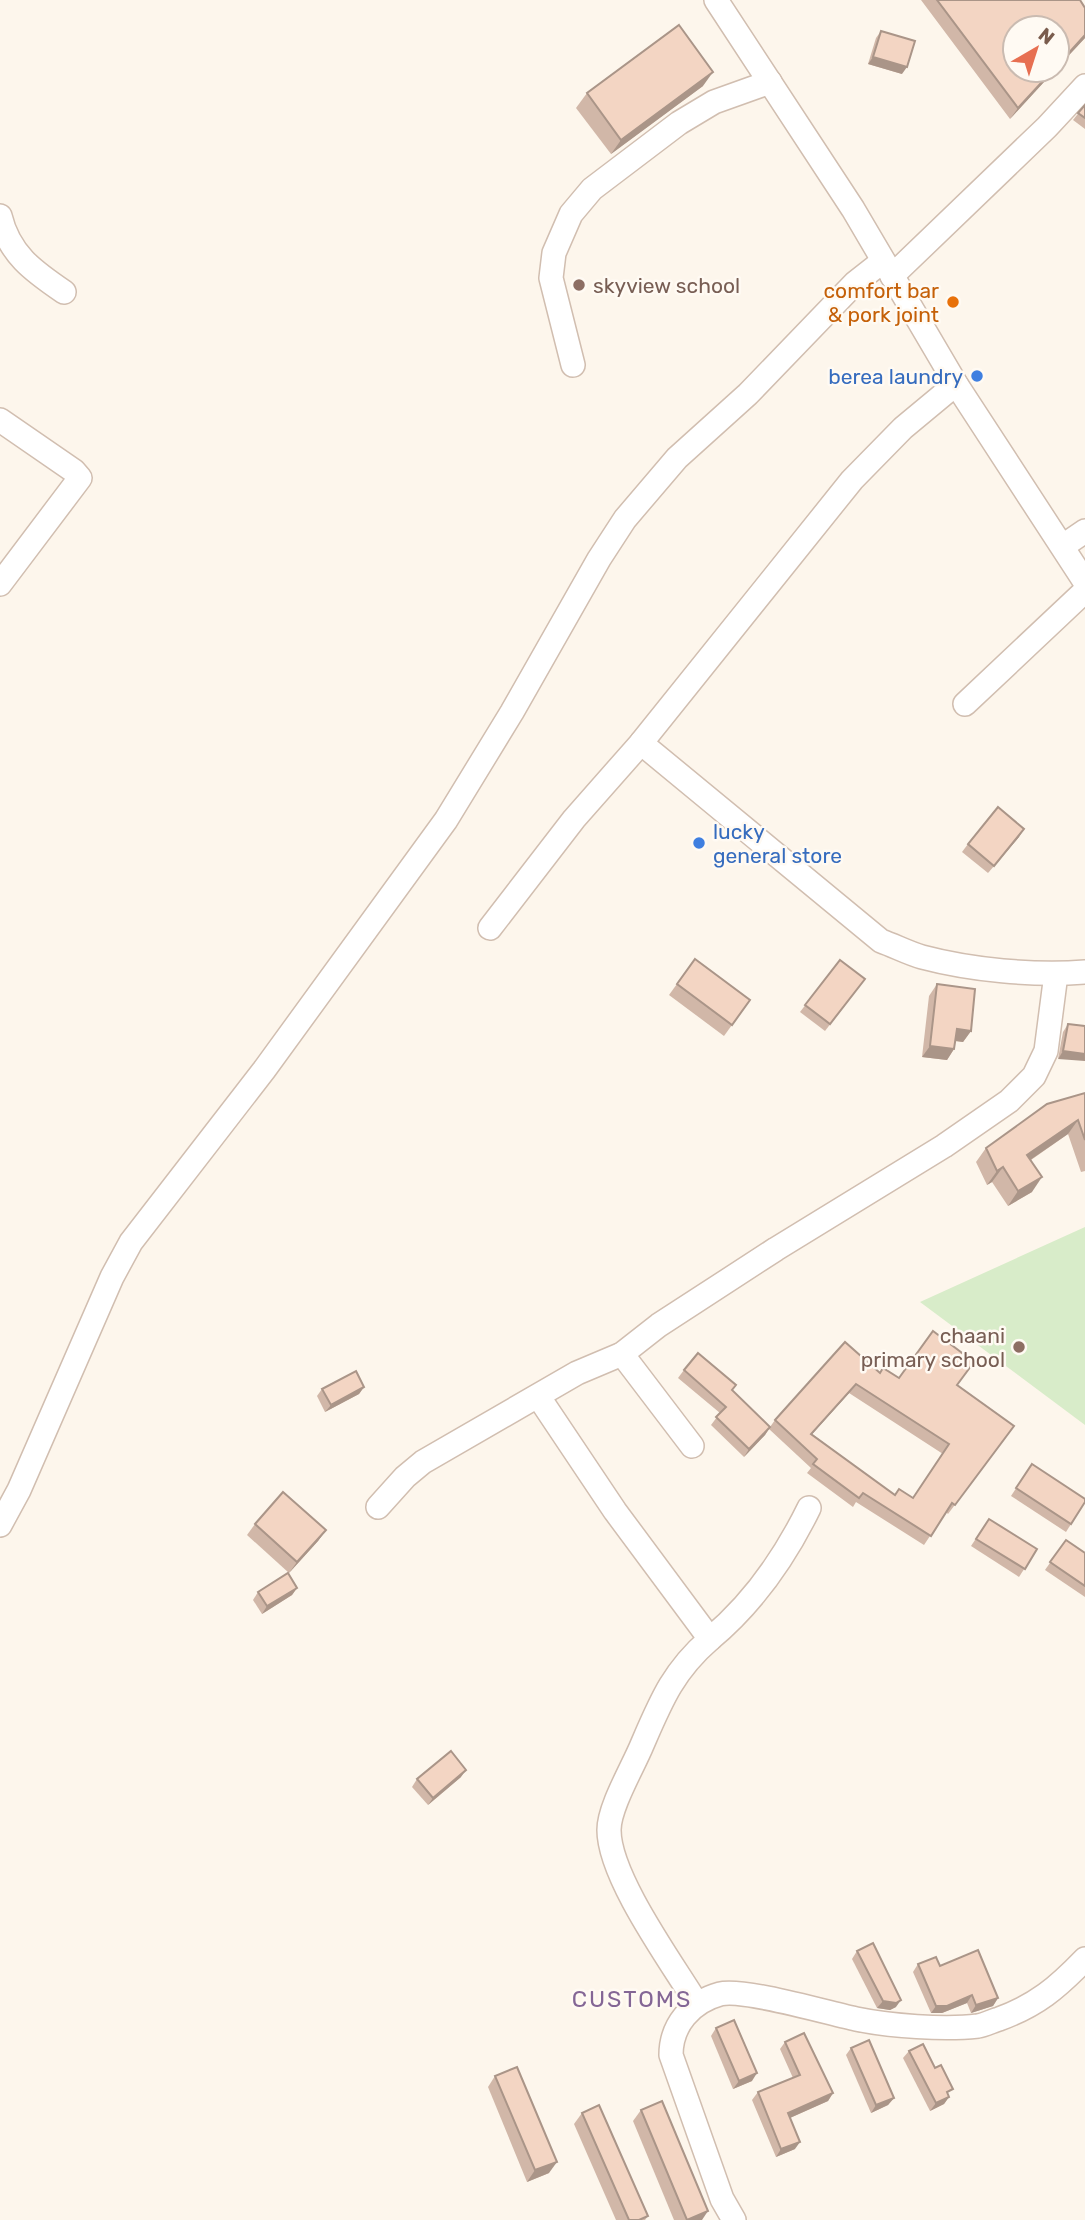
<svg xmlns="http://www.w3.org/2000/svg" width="1085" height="2220" font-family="Rubik,sans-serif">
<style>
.green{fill:#d8ecc9}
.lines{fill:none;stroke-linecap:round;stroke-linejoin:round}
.street-casing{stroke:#d1beb0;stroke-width:26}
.street{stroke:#fff;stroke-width:23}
.wall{fill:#d1b7a8;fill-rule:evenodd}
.shaded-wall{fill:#aa9588}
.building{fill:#f3d5c3;stroke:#aa9588;stroke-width:2;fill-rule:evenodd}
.education-dot{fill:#8d6e63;stroke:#fffaf3;stroke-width:2.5}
.food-dot{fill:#e8710a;stroke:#fffaf3;stroke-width:2.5}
.shop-dot{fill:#3f7fe0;stroke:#fffaf3;stroke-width:2.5}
.labels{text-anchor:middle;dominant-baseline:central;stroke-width:5;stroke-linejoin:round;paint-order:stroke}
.education-label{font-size:21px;fill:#785e54;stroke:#fffaf3;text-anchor:start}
.food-label{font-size:21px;fill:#c56008;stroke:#fffaf3;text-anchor:end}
.shop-label{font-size:21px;fill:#366cbe;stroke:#fffaf3;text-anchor:end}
.neighbourhood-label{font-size:23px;letter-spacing:2px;fill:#846695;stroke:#fffaf3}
</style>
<rect width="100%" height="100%" fill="#fdf6ec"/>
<path class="green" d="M 1085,1227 L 1085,1425 L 920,1302 Z"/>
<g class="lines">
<defs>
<g id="street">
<path d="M 716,0 L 853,209 L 956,384 L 1085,582"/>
<path d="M 0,216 C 9,254 33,271 64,292"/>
<path d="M 892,276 L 1047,127 L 1085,86"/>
<path d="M 573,365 L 551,278 L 554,253 L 571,214 L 592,189 L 679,123 L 714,102 L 770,82"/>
<path d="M 0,420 L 74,471 L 80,478 L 0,584"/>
<path d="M 1063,546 L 1085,531"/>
<path d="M 965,704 L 1085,591"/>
<path d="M 641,743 L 881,941 C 895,946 908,953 922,957 C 971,970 1034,976 1085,972"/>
<path d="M 490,928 L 574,819 L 641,743 L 852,480 L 903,428 L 956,384"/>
<path d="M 622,1354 L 692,1446"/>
<path d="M 538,1396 L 615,1511 L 710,1639 C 673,1671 661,1701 642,1745 C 633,1767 609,1807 609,1830 C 609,1877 672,1963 697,2004"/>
<path d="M 378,1507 L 405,1477 L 423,1462 L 577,1373 L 622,1354 L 659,1325 L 776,1249 L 944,1146 L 1009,1101 L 1034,1076 L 1046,1051 L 1056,974"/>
<path d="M 0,1525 L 19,1490 L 112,1277 L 131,1242 L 264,1070 L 446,820 L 512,712 L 599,559 L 625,519 L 677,458 L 748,394 L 855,283 L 883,261"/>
<path d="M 710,1639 C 752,1604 785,1557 809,1508"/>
<path d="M 734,2220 L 722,2199 L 671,2055 C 671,2025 691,2002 720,1994 C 743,1988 828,2013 856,2019 C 890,2026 944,2030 978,2026 C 985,2025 992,2021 999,2019 C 1037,2005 1057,1988 1085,1959"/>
</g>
</defs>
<use href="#street" class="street-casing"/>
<use href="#street" class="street"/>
</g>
<g class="wall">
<path d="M 921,0 L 1080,0 L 1085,8 L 1085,38 L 1057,68 L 1015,70 L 1055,70 L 1010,119 Z"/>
<path d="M 881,31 L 902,74 L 868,64 L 876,38 Z"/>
<path d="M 703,86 L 611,154 L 576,108 L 587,93 Z"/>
<path d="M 1085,105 L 1085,129 L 1073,120 Z"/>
<path d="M 1019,837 L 988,873 L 962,852 L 968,844 Z"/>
<path d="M 695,959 L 750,1000 L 724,1036 L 669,995 Z"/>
<path d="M 840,960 L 865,979 L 825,1031 L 800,1012 Z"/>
<path d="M 937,984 L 971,1031 L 963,1042 L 955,1041 L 954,1049 L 947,1060 L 922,1057 L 929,996 Z"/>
<path d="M 1068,1024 L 1085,1026 L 1058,1059 L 1063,1032 Z"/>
<path d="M 1085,1093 L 1085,1171 L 1081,1172 L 1068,1134 L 1031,1160 L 1032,1192 L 1008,1206 L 992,1182 L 987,1185 L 976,1162 L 986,1148 Z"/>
<path d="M 684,1370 L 732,1390 L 770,1427 L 775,1420 L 880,1373 L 899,1378 L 957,1385 L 1014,1426 L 948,1514 L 946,1512 L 924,1545 L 856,1502 L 853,1507 L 807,1473 L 811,1468 L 769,1429 L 765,1435 L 744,1457 L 711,1425 L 720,1413 L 678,1378 ZM 849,1393 L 943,1454 L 913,1498 L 895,1495 L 812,1434 Z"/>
<path d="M 364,1387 L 359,1394 L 325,1412 L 317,1396 L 322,1389 Z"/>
<path d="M 1032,1464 L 1085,1502 L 1066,1532 L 1011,1496 Z"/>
<path d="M 989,1519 L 1037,1549 L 1019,1577 L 971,1546 Z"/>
<path d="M 255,1524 L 326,1530 L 318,1541 L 289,1573 L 247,1535 Z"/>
<path d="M 1066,1540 L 1085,1553 L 1085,1597 L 1045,1570 Z"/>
<path d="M 297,1588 L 292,1595 L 262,1614 L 253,1600 L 258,1592 Z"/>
<path d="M 461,1777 L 428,1805 L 412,1787 L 417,1779 Z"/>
<path d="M 857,1951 L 896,2007 L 890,2010 L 877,2008 L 852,1959 Z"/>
<path d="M 918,1964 L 940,1966 L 998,1998 L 993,2006 L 971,2013 L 967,2003 L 942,2013 L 931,2013 L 913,1972 Z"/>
<path d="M 716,2028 L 752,2081 L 733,2089 L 711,2036 Z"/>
<path d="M 785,2042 L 833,2093 L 828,2101 L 790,2118 L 795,2149 L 776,2157 L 752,2100 L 758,2092 L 793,2078 L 780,2049 Z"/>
<path d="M 851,2048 L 894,2098 L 888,2105 L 871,2113 L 846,2055 Z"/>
<path d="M 909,2051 L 949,2097 L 944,2104 L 930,2111 L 903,2058 Z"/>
<path d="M 495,2076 L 549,2173 L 527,2182 L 488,2087 Z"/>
<path d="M 641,2110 L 702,2220 L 674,2220 L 633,2121 Z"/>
<path d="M 582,2113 L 648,2216 L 645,2220 L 616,2220 L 574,2124 Z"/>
</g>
<g class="shaded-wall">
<path d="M 1085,35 L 1085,38 L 1057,68 L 1057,66 Z"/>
<path d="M 873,57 L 907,67 L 902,74 L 868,64 Z"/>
<path d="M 1053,70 L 1055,70 L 1010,119 L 1018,108 Z"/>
<path d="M 713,72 L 703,86 L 611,154 L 621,140 Z"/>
<path d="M 1024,829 L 1019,837 L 988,873 L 994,866 Z"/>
<path d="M 957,1029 L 971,1031 L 963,1042 L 949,1040 Z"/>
<path d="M 930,1046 L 954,1049 L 947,1060 L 922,1057 Z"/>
<path d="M 1063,1051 L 1085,1054 L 1085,1061 L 1058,1059 Z"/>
<path d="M 1078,1120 L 1068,1134 L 1017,1169 L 1027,1155 Z"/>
<path d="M 1003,1167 L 992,1182 L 987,1185 L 997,1171 Z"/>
<path d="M 1042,1177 L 1032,1192 L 1008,1206 L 1018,1191 Z"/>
<path d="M 856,1384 L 849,1393 L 804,1443 L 811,1434 Z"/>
<path d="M 364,1387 L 359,1394 L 325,1412 L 331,1405 Z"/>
<path d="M 770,1427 L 765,1435 L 744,1457 L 749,1449 Z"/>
<path d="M 326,1530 L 318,1541 L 289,1573 L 297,1562 Z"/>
<path d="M 297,1588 L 292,1595 L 262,1614 L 267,1606 Z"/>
<path d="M 466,1770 L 461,1777 L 428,1805 L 433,1798 Z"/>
<path d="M 972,1995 L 967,2003 L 942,2013 L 931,2013 L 936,2006 Z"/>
<path d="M 998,1998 L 993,2006 L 971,2013 L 976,2005 Z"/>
<path d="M 901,2000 L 896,2007 L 890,2010 L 877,2008 L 883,2001 Z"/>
<path d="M 757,2073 L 752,2081 L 733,2089 L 739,2081 Z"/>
<path d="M 833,2093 L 828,2101 L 783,2121 L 788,2113 Z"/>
<path d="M 949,2097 L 944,2104 L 930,2111 L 936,2103 Z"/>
<path d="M 894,2098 L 888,2105 L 871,2113 L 876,2105 Z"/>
<path d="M 800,2142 L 795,2149 L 776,2157 L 781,2149 Z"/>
<path d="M 557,2162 L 549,2173 L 527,2182 L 535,2170 Z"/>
<path d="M 708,2211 L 702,2220 L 687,2220 Z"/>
</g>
<g class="building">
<path d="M 937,0 L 1080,0 L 1085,8 L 1085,35 L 1057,66 L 1057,28 L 1015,28 L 1015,70 L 1053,70 L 1018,108 Z"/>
<path d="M 679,25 L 713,72 L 621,140 L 587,93 Z"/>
<path d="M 881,31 L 915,41 L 907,67 L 873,57 Z"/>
<path d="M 1085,105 L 1085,118 L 1078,113 Z"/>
<path d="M 998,807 L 1024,829 L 994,866 L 968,844 Z"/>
<path d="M 695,959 L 750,1000 L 732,1025 L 677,984 Z"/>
<path d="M 840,960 L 865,979 L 830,1024 L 805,1005 Z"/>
<path d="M 937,984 L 975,989 L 971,1031 L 957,1029 L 954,1049 L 930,1046 Z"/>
<path d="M 1068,1024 L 1085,1026 L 1085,1054 L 1063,1051 Z"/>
<path d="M 1085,1093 L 1085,1140 L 1078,1120 L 1027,1155 L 1042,1177 L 1018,1191 L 1003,1167 L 997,1171 L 986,1148 L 1047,1104 Z"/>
<path d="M 933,1331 L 974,1362 L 957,1385 L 1014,1426 L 955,1505 L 952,1503 L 931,1536 L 863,1493 L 859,1498 L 813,1464 L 817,1459 L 775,1420 L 845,1342 L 880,1373 L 883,1368 L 899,1378 ZM 856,1384 L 949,1444 L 913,1498 L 899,1489 L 895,1495 L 811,1434 Z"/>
<path d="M 698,1353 L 736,1385 L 732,1390 L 770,1427 L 749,1449 L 716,1417 L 726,1407 L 684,1370 Z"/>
<path d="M 356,1371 L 364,1387 L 331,1405 L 322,1389 Z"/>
<path d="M 1032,1464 L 1085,1499 L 1085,1502 L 1071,1524 L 1016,1488 Z"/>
<path d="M 283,1492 L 326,1530 L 297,1562 L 255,1524 Z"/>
<path d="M 989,1519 L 1037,1549 L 1025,1569 L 976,1539 Z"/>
<path d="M 1066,1540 L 1085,1553 L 1085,1586 L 1050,1562 Z"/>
<path d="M 288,1573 L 297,1588 L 267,1606 L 258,1592 Z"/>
<path d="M 451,1751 L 466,1770 L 433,1798 L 417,1779 Z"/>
<path d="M 873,1943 L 901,2000 L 896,2003 L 883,2001 L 857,1951 Z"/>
<path d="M 978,1950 L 998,1998 L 976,2005 L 972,1995 L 947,2006 L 936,2006 L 918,1964 L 936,1957 L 940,1966 Z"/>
<path d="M 734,2020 L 757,2073 L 739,2081 L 716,2028 Z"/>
<path d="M 804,2033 L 833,2093 L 788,2113 L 800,2142 L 781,2149 L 758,2092 L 800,2075 L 785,2042 Z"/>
<path d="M 869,2040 L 894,2098 L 876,2105 L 851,2048 Z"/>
<path d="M 923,2044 L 935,2068 L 941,2065 L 953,2089 L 947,2092 L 949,2097 L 936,2103 L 909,2051 Z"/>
<path d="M 517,2067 L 557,2162 L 535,2170 L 495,2076 Z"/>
<path d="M 662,2101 L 708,2211 L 687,2220 L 641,2110 Z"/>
<path d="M 599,2105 L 648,2216 L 639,2220 L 629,2220 L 582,2113 Z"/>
</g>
<g class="education-dot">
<circle cx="579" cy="285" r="7"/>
<circle cx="1019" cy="1347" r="7"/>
</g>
<circle class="food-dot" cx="953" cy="302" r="7"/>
<g class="shop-dot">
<circle cx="977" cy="376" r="7"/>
<circle cx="699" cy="843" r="7"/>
</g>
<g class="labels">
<g class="education-label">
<text x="593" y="285">skyview school</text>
<text x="1005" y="1335" text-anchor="end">chaani<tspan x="1005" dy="24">primary school</tspan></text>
</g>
<g class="food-label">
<text x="939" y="290">comfort bar<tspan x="939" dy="24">&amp; pork joint</tspan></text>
</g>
<g class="shop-label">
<text x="963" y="376">berea laundry</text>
<text x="713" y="831" text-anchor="start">lucky<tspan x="713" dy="24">general store</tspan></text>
</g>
<g class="neighbourhood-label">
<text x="632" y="1999">CUSTOMS</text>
</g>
</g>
<g transform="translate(1036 49) rotate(39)"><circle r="33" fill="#fffaf3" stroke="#cabbb1" stroke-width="2"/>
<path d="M0-5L12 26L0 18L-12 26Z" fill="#e76f51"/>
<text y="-10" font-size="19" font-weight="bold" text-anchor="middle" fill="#7a5c4d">N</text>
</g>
</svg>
